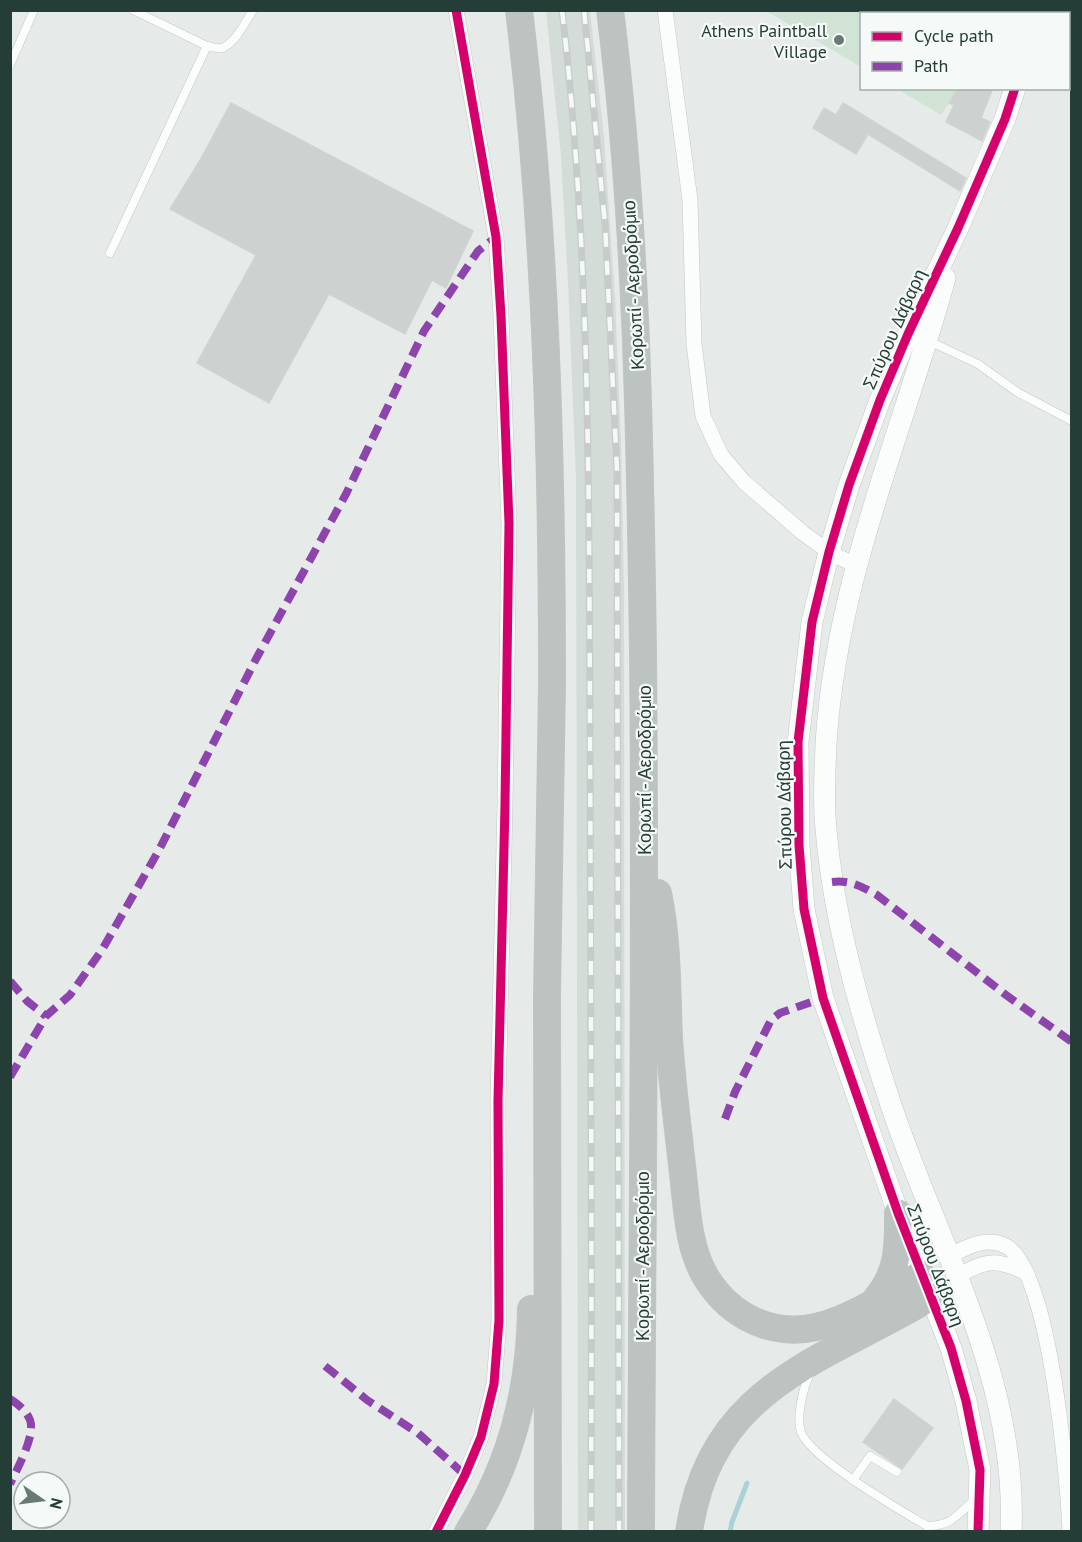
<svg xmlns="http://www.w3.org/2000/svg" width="1082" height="1542" font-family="'PT Sans',sans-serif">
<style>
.built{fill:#d4dcd8}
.green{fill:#d1e3d5}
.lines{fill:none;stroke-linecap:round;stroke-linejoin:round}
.stream{stroke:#aad2d6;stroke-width:5}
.building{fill:#cdd2d0;stroke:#cfd4d2;stroke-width:1.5}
.lane-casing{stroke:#c3c8c6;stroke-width:9}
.street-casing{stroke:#c3c8c6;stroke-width:16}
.secondary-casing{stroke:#c2c8c6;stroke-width:22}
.highway-casing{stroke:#c2cac7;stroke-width:28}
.lane{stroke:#fbfcfc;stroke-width:8}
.street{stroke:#fbfcfc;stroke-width:15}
.secondary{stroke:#fbfcfc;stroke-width:21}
.highway{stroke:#bcc3c1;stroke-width:27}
.rail-casing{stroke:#c7ccca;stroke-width:7}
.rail{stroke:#f5f9f7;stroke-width:4.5;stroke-dasharray:14;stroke-linecap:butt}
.quiet{stroke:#8e44ad;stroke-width:8;stroke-dasharray:15 8;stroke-linecap:butt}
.cycleway-casing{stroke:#f5f9f7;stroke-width:13}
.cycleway{stroke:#d6006c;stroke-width:9}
.poi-dot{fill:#687a75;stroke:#f5f9f7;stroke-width:2}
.labels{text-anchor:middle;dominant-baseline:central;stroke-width:4.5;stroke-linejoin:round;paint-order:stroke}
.poi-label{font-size:18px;fill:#243d36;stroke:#f5f9f7;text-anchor:end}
.street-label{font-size:18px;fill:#243d36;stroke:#f5f9f7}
</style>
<rect width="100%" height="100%" fill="#e6ebe9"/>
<path class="built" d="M 546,11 L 590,11 L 604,137 L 615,298 L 621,441 L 624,587 L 625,1531 L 578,1531 L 576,479 L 568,281 L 561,156 Z"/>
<g class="green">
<path d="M 912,10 L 917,13 L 862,14 L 861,67 L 766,11 Z"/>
<path d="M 897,89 L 958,89 L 941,115 Z"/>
</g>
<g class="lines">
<path class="stream" d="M 730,1532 L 732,1522 L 747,1483"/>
</g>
<g class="building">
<path d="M 958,88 L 993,88 L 981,118 L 990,122 L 982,141 L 946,122 L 954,105 L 949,103 Z"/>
<path d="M 231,103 L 473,231 L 446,288 L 432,280 L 405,334 L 329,294 L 269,403 L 197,363 L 256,255 L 170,209 L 199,162 Z"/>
<path d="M 843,103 L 966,178 L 960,191 L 868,134 L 856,154 L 813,128 L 824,108 L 836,115 Z"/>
<path d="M 894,1399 L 933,1428 L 902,1469 L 863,1442 Z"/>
</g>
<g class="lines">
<defs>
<g id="lane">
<path d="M 133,10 L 207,46 C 212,47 217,49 222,48 C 235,44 246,21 253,10"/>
<path d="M 10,65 L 34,10"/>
<path d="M 110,253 L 207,46"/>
<path d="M 929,341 L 978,364 L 1017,392 L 1072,421"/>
<path d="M 810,1374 C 803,1387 796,1418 801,1432 C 811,1459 900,1510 927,1526 C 950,1526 957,1516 973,1501 L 974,1498"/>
<path d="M 853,1480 L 870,1456 L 897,1472"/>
</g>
<g id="street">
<path d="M 665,10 L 690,200 L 694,344 L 703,416 L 721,455 L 744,482 L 803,533 L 829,552 L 855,565"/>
<path d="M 949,1256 C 967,1247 986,1236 1006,1246 C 1050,1269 1068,1481 1070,1532"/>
<path d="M 958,1276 C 986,1259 998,1259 1027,1273"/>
<path d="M 436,1532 L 465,1475 L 481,1437 L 494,1384 L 499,1320 L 498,1101 L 505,805 L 509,523 L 501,316 L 496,237 L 456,10"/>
</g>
<g id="secondary">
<path d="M 1041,14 L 1042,10"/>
<path d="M 945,278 C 902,435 836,579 826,744 C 825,772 823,801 826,829 C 834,924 862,1018 892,1108 C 939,1248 1018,1379 1011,1532"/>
<path d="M 978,1532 L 980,1470 L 966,1401 L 951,1348 L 898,1213 L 823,998 L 804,909 L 799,845 L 798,742 L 812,622 L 829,552 L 849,485 L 880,400 L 908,334 L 958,228 L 1005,119 L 1015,88"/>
</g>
<g id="highway">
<path d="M 519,10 C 546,233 552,458 552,682 C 551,787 548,892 547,996 C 546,1174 548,1353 548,1532"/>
<path d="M 610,10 C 637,223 640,438 643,652 C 646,945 642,1238 641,1532"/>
<path d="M 658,893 C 668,940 667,990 669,1038 C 672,1083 678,1129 683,1174 C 687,1208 688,1249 707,1279 C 731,1317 773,1337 816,1327 C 854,1318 889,1293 921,1274"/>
<path d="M 876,1299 C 899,1271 898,1247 898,1213"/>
<path d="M 468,1532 C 511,1465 530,1387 531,1309"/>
<path d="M 689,1532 C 710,1386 822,1362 931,1297"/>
</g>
</defs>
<use href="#lane" class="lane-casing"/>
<use href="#street" class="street-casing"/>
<use href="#secondary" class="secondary-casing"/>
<use href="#highway" class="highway-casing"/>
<use href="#lane" class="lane"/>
<use href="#street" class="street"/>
<use href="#secondary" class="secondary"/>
<use href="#highway" class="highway"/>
<defs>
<g id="rail">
<path d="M 562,10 C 590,249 589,489 590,728 C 591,996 592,1264 591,1532"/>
<path d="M 584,10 L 605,224 L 617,470 L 619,1532"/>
</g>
</defs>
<use href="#rail" class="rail-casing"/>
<use href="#rail" class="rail"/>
<g class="quiet">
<path d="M 832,882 C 850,880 861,886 877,895 L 1006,995 L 1072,1042"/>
<path d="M 10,981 L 27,1001 L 46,1016"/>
<path d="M 10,1077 L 46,1016 L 70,995 L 102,950 L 159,850 L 256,659 L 346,494 L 424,331 L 478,251 L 496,237"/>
<path d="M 725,1119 L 735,1092 L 771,1020 L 780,1013 L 823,998"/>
<path d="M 325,1366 L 367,1400 L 418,1433 L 465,1475"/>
<path d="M 10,1399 C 18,1404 26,1410 30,1420 C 36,1435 17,1469 10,1484"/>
</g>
<defs>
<g id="cycleway">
<path d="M 436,1532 L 465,1475 L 481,1437 L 494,1384 L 499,1320 L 498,1101 L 505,805 L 509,523 L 501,316 L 496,237 L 456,10"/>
<path d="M 978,1532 L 980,1470 L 966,1401 L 951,1348 L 898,1213 L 823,998 L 804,909 L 799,845 L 798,742 L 812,622 L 829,552 L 849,485 L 880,400 L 908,334 L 958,228 L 1005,119 L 1015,88"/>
</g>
</defs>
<use href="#cycleway" class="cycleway-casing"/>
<use href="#cycleway" class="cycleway"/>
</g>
<circle class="poi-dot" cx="839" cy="40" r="6"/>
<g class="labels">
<g class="poi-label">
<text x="827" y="30">Athens Paintball<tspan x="827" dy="21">Village</tspan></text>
</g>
<g class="street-label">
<text transform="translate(633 285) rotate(-93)">Κορωπί - Αεροδρόμιο</text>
<text transform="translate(894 329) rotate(-66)">Σπύρου Δάβαρη</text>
<text transform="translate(644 770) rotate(-90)">Κορωπί - Αεροδρόμιο</text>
<text transform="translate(784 805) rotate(-91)">Σπύρου Δάβαρη</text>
<text transform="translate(642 1256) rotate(-90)">Κορωπί - Αεροδρόμιο</text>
<text transform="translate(936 1265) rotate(69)">Σπύρου Δάβαρη</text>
</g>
</g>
<rect width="1082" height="1542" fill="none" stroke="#243d36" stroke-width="24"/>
<rect x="860" y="12" width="210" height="78" fill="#f5f9f7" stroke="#a1aeaa" stroke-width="1.5"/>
<rect x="872" y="32" width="30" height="9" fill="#d6006c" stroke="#a1aeaa" stroke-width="1.5"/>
<text x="914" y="42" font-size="18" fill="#243d36">Cycle path</text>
<rect x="872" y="62" width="30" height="9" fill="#8e44ad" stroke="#a1aeaa" stroke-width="1.5"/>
<text x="914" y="72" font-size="18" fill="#243d36">Path</text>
<g transform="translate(42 1500) rotate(104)"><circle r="28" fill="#f5f9f7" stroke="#a1aeaa" stroke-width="1.5"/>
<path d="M0-4.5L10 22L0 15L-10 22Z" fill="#687a75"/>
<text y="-9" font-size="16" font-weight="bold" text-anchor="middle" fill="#243d36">N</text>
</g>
</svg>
